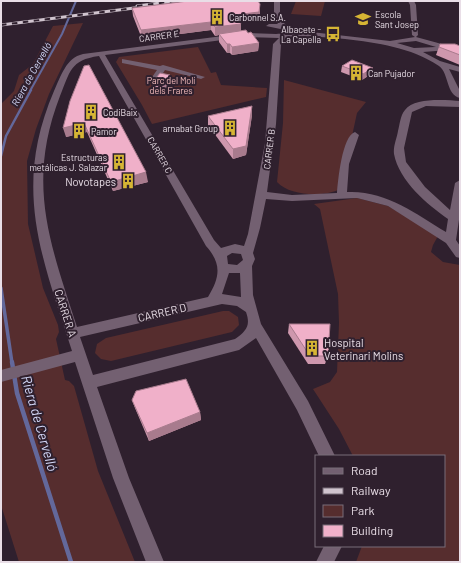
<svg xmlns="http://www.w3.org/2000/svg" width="461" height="563" font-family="Barlow,sans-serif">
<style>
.green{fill:#562d2e}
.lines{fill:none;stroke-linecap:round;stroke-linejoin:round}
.stream-far3{stroke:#63689b;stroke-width:2}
.stream-far2{stroke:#63689b;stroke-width:2.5}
.stream-far1{stroke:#63689b;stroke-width:3.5}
.stream{stroke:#63689b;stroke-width:4.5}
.minor{fill:#736071;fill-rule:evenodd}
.rail-casing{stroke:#d0c4ce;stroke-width:3}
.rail{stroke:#2f202e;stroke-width:2;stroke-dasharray:5.5;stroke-linecap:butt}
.wall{fill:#ce97ad}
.shaded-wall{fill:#a87b8d}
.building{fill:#f0b0c9;stroke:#a87b8d}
.labels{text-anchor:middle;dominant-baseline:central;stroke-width:4;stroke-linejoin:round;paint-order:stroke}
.far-poi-label{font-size:9px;fill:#e9dee7;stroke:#2f202e;text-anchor:start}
.far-street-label{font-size:9px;fill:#e9dee7;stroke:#2f202e}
.far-park-label{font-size:9px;fill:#f7bebe;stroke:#2f202e}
.far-water-label{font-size:10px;font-style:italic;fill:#d4d8f8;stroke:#2f202e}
.poi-label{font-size:11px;fill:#e9dee7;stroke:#2f202e;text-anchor:end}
.street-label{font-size:11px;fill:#e9dee7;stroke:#2f202e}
.near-water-label{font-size:14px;font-style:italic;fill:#d4d8f8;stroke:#2f202e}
</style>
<rect width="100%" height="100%" fill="#2f202e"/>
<g class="green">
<path d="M 296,1 L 325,1 L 321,16 L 291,14 Z"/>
<path d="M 83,23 L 49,94 L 36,129 L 27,161 L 28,224 L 43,288 L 58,325 L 59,332 L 56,339 L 65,380 L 69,381 L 74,386 L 98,471 L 135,562 L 19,562 L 1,505 L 1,104 L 14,91 L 19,75 L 33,64 L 53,26 Z"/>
<path d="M 198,47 L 211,73 L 216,72 L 221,85 L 267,88 L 266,97 L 152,124 L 142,105 L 116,62 L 119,57 Z"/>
<path d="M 284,80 L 366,102 L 357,113 L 352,136 L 338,190 C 322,197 290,196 277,182 L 283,123 Z"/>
<path d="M 357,198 L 388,206 L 438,236 L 433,245 L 431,252 L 443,262 L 460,265 L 460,562 L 356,562 L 362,546 L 444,546 L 444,456 L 353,456 L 339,429 L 313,389 L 330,382 L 337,372 L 339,323 L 338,294 L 320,209 L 314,204 Z"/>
<path d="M 223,311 L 229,311 L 238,317 L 239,325 L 232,332 L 111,361 L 101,359 L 95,353 L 97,344 L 106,338 Z"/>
</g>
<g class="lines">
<path class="stream-far3" d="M 30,91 L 62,34 L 76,1"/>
<path class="stream-far2" d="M 1,156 L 6,136 L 31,90"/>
<path class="stream-far1" d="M 1,288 L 12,363"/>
<path class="stream" d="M 12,362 L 17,393 L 71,562"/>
<g class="minor">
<path d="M 274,1 L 280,1 L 280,19 L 286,25 L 302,31 L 390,41 L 415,37 L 412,35 L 410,5 L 408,1 L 414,1 L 416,5 L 418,35 L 416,37 L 460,49 L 460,53 L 449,50 L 423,52 L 440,61 L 460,67 L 460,72 L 449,69 L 460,91 L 460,98 C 446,95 449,73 439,66 C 410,47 378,43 345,39 C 325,37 307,35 287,37 L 281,44 L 276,124 L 267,192 L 292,195 L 337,193 C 338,181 342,136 355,132 L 359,135 L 349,164 L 347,192 C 385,190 415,213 446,232 L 448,219 C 428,205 399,181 394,154 C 393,146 397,138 398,131 C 400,124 400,116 405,110 C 414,97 446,100 460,101 L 460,107 L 426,106 L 412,112 L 404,148 L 406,162 L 425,187 L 450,210 L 455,183 L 460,180 L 460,213 L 456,240 L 460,246 L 460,258 L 456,257 L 446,243 L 388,206 L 357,198 L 292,201 L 266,199 L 260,228 L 253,253 L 255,259 L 252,266 L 253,295 L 261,324 L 308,401 L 335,456 L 319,456 L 297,410 L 256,338 L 239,350 L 97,387 L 129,478 L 164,562 L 146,562 L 113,478 L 75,362 L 1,382 L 1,370 L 72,351 C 42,257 12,189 54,91 C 61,76 66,58 83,54 L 246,33 L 276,34 L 295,32 L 266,26 L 269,24 L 278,24 L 274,19 ZM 246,37 L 279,38 L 273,44 L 265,143 L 248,234 L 244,246 L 235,244 L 221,248 L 214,240 L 105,55 ZM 416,41 L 436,47 L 414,48 L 397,43 ZM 99,56 L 206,246 C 222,264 220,277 208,297 L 77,327 C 50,243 26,184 60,96 C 70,72 70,60 99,56 ZM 232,253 L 241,254 L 243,260 L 237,265 L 228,264 L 227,256 ZM 229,273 L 240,273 L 241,297 L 222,294 ZM 222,304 L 237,306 L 246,312 C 251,326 246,331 235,339 L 93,375 L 80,337 Z"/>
<path d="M 122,59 L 160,66 L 163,65 L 205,77 L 201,79 L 165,70 L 157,82 L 154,82 L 150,80 L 157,70 L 122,63 Z"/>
<path d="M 324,546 L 342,546 L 334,562 L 316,562 Z"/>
</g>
<defs>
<g id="rail">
<path d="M 137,6 L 176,1"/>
<path d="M 1,25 L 142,7"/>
</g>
</defs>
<use href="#rail" class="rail-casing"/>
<use href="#rail" class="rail"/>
</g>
<g class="wall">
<path d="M 132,8 L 260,12 L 259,20 L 240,22 L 241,31 L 248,33 L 259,43 L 258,51 L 232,55 L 230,53 L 227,53 L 219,42 L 219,35 L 215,36 L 211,30 L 142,39 L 133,16 Z"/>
<path d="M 440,44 L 460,46 L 460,65 L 436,55 Z"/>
<path d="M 342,66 L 371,74 L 362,80 L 341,72 Z"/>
<path d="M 170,75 L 171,81 L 164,91 L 152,89 L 152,83 Z"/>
<path d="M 70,101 L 148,182 L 113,191 L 87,132 L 66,137 Z"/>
<path d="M 252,106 L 252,115 L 246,155 L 233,159 L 208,125 L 208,116 Z"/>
<path d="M 289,324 L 328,356 L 325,364 L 308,364 L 288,333 Z"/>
<path d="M 132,400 L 200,412 L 201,420 L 149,441 L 135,408 Z"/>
</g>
<g class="shaded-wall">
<path d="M 260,4 L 260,12 L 259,20 L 234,23 L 234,15 Z"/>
<path d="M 211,22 L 211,30 L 142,39 L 141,30 Z"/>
<path d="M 241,24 L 241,32 L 219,34 L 219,35 L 215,36 L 215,27 Z"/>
<path d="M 259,43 L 258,51 L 232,55 L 232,47 Z"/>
<rect x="227" y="44" width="3" height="9"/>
<path d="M 373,68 L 371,74 L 362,80 L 363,74 Z"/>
<path d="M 170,75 L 171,81 L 164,91 L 163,85 Z"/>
<path d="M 252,106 L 252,115 L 246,155 L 233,159 L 233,149 Z"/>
<path d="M 84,123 L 87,132 L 66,137 L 63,128 Z"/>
<path d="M 146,172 L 148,182 L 113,191 L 111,182 Z"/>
<path d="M 200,412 L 201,420 L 149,441 L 147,433 Z"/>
</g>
<g class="building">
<path d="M 188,1 L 258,1 L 260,4 L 259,12 L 234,15 L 241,24 L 215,27 L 211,22 L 141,30 L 132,8 Z"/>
<path d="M 246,30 L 248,33 L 251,32 L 259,43 L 232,47 L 230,44 L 227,44 L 219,34 Z"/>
<path d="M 440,44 L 455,44 L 460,46 L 460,55 L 439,47 Z"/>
<path d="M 352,60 L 373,68 L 363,74 L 342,66 Z"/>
<path d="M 89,65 L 146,172 L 111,182 L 84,123 L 63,128 L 70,101 L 84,66 Z"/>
<path d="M 160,73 L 170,75 L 163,85 L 152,83 Z"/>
<path d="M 252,106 L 246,146 L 233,149 L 208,116 Z"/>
<path d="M 289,324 L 330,324 L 328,356 L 310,356 Z"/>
<path d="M 186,379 L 200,412 L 147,433 L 132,400 L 136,391 Z"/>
</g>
<defs>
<symbol id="building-bare" viewBox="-9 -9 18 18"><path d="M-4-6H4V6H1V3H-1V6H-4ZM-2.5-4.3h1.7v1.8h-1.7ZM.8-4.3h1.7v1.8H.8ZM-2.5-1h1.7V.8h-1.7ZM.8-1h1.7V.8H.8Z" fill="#d6b534" stroke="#2f202e" stroke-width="2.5" paint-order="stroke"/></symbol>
<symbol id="school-bare" viewBox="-9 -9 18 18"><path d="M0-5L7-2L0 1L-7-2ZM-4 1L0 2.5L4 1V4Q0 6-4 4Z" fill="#d6b534" stroke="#2f202e" stroke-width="2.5" paint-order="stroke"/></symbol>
<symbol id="bus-bare" viewBox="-9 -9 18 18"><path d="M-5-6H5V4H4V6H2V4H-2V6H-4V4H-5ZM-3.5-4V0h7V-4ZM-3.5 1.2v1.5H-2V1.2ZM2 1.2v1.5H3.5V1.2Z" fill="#d6b534" stroke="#2f202e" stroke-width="2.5" paint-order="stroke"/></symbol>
</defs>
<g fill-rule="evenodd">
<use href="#building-bare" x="206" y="6" width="22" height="22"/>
<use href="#school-bare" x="352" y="8" width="22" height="22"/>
<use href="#bus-bare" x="322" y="23" width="22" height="22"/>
<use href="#building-bare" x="345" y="62" width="22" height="22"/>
<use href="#building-bare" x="80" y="101" width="22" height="22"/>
<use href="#building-bare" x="219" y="117" width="22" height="22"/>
<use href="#building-bare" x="68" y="120" width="22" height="22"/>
<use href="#building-bare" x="108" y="151" width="22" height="22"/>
<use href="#building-bare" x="117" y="170" width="22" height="22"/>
<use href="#building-bare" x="301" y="337" width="22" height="22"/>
</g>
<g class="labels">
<g class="far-poi-label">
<text x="375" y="14">Escola<tspan x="375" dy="10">Sant Josep</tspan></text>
<text x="229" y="17">Carbonnel S.A.</text>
<text x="321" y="29" text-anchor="end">Albacete -<tspan x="321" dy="10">La Capella</tspan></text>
<text x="368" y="73">Can Pujador</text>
<text x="103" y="112">CodiBaix</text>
<text x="218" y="128" text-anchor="end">arnabat Group</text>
<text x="91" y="131">Pamor</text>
<text x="107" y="157" text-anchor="end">Estructuras<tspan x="107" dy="10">metálicas J. Salazar</tspan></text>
</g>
<g class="far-street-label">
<text transform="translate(159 36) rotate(-8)">CARRER E</text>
<text transform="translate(269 149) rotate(-83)">CARRER B</text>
<text transform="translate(160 155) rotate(60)">CARRER C</text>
</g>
<g class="far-park-label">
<text x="171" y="80">Parc del Molí<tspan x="171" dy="10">dels Frares</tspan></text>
</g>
<g class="far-water-label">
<text transform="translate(31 74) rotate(-61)">Riera de Cervelló</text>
</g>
<g class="poi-label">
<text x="116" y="181">Novotapes</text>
<text x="324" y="342" text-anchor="start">Hospital<tspan x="324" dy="13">Veterinari Molins</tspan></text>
</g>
<g class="street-label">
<text transform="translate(162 312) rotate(-13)">CARRER D</text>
<text transform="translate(66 313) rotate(72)">CARRER A</text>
</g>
<g class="near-water-label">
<text transform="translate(40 423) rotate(74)">Riera de Cervelló</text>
</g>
</g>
<rect width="461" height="563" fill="none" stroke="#e9dee7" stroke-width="4"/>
<rect x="315" y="455" width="130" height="92" fill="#2f202e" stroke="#796c78"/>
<rect x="323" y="468" width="20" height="6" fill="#736071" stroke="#796c78"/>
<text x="351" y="475" font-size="12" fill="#e9dee7">Road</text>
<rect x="323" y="488" width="20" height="6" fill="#d0c4ce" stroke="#796c78"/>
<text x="351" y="495" font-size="12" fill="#e9dee7">Railway</text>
<rect x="323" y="505" width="20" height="12" fill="#562d2e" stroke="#796c78"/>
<text x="351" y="515" font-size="12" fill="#e9dee7">Park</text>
<rect x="323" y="525" width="20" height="12" fill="#f0b0c9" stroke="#796c78"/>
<text x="351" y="535" font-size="12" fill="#e9dee7">Building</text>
</svg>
